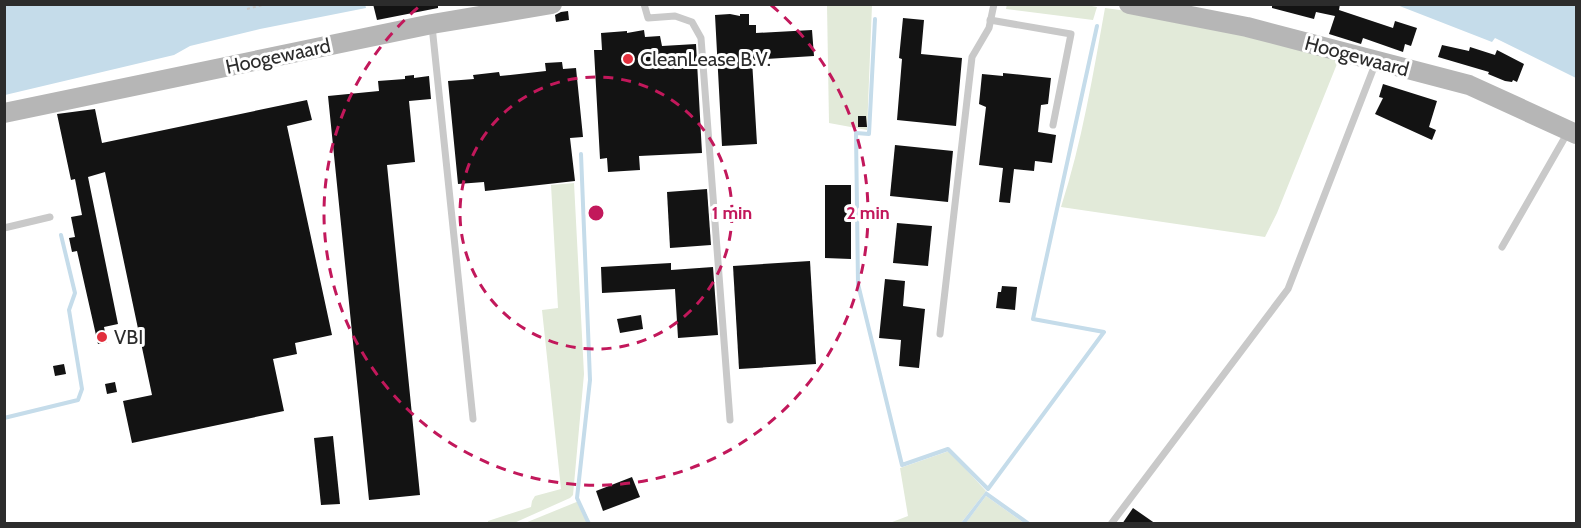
<svg xmlns="http://www.w3.org/2000/svg" width="1581" height="528" font-family="Cabin,sans-serif">
<style>
.green{fill:#e2ead9}
.water{fill:#c5dcea}
.lines{fill:none;stroke-linecap:round;stroke-linejoin:round}
.stream{stroke:#c5dcea;stroke-width:4}
.building{fill:#131313}
.path{stroke:#c9c9c9;stroke-width:2;stroke-dasharray:3 3;stroke-linecap:butt}
.lane{stroke:#c9c9c9;stroke-width:7}
.secondary{stroke:#b6b6b6;stroke-width:20}
.ring{fill:none;stroke:#c2185b;stroke-width:3;stroke-dasharray:10 8}
.poi-dot{fill:#e22f3d;stroke:#fff;stroke-width:2}
.labels{text-anchor:middle;dominant-baseline:central;stroke-width:6;stroke-linejoin:round;paint-order:stroke}
.street-label{font-size:20px;fill:#2c2c2c;stroke:#fff}
.poi-label{font-size:20px;fill:#2c2c2c;stroke:#fff;text-anchor:start}
.centre{fill:#c2185b;stroke:#fff;stroke-width:3}
.ring-label{font-size:18px;text-anchor:middle;font-weight:bold;fill:#c2185b;stroke:#fff;stroke-width:6;stroke-linejoin:round;paint-order:stroke}
</style>
<rect width="100%" height="100%" fill="#fff"/>
<g class="green">
<path d="M 1007,4 L 1081,4 L 1097,7 L 1093,20 L 1006,9 Z"/>
<path d="M 827,5 L 872,5 L 867,130 L 829,123 Z"/>
<path d="M 1105,8 L 1157,15 L 1341,54 L 1277,213 L 1265,237 L 1061,207 C 1082,142 1093,75 1105,8 Z"/>
<path d="M 574,183 L 584,374 L 573,495 L 570,498 L 514,523 L 488,523 L 488,521 L 531,507 L 532,501 L 535,496 L 561,489 L 542,310 L 558,308 L 551,185 Z"/>
<path d="M 949,451 L 986,491 L 961,523 L 887,524 L 908,516 L 900,468 Z"/>
<path d="M 986,496 L 1024,523 L 965,524 Z"/>
<path d="M 579,501 L 591,523 L 525,523 Z"/>
</g>
<g class="water">
<path d="M 365,4 L 366,8 L 260,29 L 190,46 L 174,55 L 5,95 L 5,5 Z"/>
<path d="M 1397,5 L 1576,5 L 1576,78 L 1495,38 L 1492,42 Z"/>
<path d="M 986,491 L 1031,523 L 1024,523 L 986,496 L 966,523 L 961,523 Z"/>
</g>
<g class="lines">
<g class="stream">
<path d="M 875,19 L 869,134 L 856,133 L 858,284 L 902,465 L 948,449 L 988,489 L 1104,332 L 1033,319 L 1097,26"/>
<path d="M 581,154 L 590,380 L 577,498 L 589,524"/>
<path d="M 4,418 L 78,400 L 82,389 L 69,310 L 75,293 L 61,235"/>
</g>
</g>
<g class="building">
<path d="M 373,4 L 438,4 L 438,8 L 377,20 Z"/>
<path d="M 1272,4 L 1340,4 L 1339,10 L 1393,28 L 1395,21 L 1417,28 L 1411,46 L 1405,44 L 1403,52 L 1363,38 L 1361,44 L 1329,34 L 1335,16 L 1316,12 L 1314,19 L 1272,8 Z"/>
<path d="M 568,11 L 569,20 L 556,22 L 555,15 L 561,12 Z"/>
<path d="M 730,14 L 740,16 L 740,14 L 749,14 L 749,25 L 756,25 L 756,33 L 812,30 L 814,56 L 752,60 L 757,144 L 722,146 L 715,15 Z"/>
<path d="M 903,18 L 924,20 L 921,54 L 962,58 L 956,126 L 897,120 L 902,59 L 899,58 Z"/>
<path d="M 644,30 L 645,37 L 660,36 L 662,46 L 696,44 L 702,153 L 639,156 L 640,170 L 608,172 L 607,158 L 600,159 L 594,50 L 602,50 L 601,33 L 627,31 L 627,33 Z"/>
<path d="M 1442,45 L 1469,51 L 1470,47 L 1495,55 L 1497,50 L 1524,64 L 1517,82 L 1513,80 L 1512,82 L 1505,81 L 1488,74 L 1489,72 L 1438,57 Z"/>
<path d="M 562,62 L 563,69 L 576,68 L 583,137 L 570,138 L 575,181 L 485,191 L 484,182 L 458,184 L 448,81 L 474,79 L 473,75 L 499,72 L 500,76 L 546,71 L 545,63 Z"/>
<path d="M 1003,73 L 1051,78 L 1048,104 L 1041,105 L 1038,132 L 1056,135 L 1052,163 L 1035,161 L 1034,171 L 1014,169 L 1010,203 L 999,202 L 1003,168 L 979,165 L 986,107 L 979,104 L 982,74 L 1003,76 Z"/>
<path d="M 414,75 L 414,78 L 429,76 L 431,99 L 409,101 L 415,162 L 387,165 L 420,495 L 369,500 L 328,96 L 379,91 L 378,81 L 405,79 L 405,76 Z"/>
<path d="M 1383,84 L 1437,101 L 1429,127 L 1436,130 L 1432,140 L 1375,114 L 1383,98 L 1379,97 Z"/>
<path d="M 307,100 L 312,120 L 287,126 L 332,335 L 295,343 L 297,354 L 273,359 L 284,411 L 132,443 L 123,401 L 152,395 L 105,172 L 88,177 L 118,324 L 104,327 L 107,342 L 98,344 L 77,251 L 72,252 L 69,238 L 75,237 L 71,217 L 82,215 L 75,179 L 71,180 L 57,114 L 95,109 L 102,143 Z"/>
<path d="M 858,116 L 866,116 L 867,127 L 858,127 Z"/>
<path d="M 895,145 L 953,151 L 948,202 L 890,196 Z"/>
<path d="M 825,185 L 851,185 L 851,259 L 825,258 Z"/>
<path d="M 707,189 L 711,245 L 670,248 L 667,192 Z"/>
<path d="M 897,223 L 932,226 L 928,266 L 893,263 Z"/>
<path d="M 810,261 L 816,364 L 739,369 L 733,266 Z"/>
<path d="M 671,263 L 671,270 L 713,267 L 718,335 L 678,338 L 675,289 L 602,293 L 601,267 Z"/>
<path d="M 885,279 L 905,281 L 903,306 L 925,309 L 919,368 L 899,366 L 901,340 L 879,338 Z"/>
<path d="M 1002,286 L 1017,287 L 1015,310 L 996,308 L 998,292 L 1001,292 Z"/>
<path d="M 641,315 L 643,329 L 620,333 L 617,319 Z"/>
<path d="M 64,364 L 66,374 L 55,376 L 53,366 Z"/>
<path d="M 115,382 L 117,392 L 107,394 L 105,384 Z"/>
<path d="M 333,436 L 340,504 L 321,505 L 314,438 Z"/>
<path d="M 632,477 L 640,497 L 603,511 L 596,491 Z"/>
<path d="M 1133,508 L 1156,524 L 1122,524 Z"/>
</g>
<g class="lines">
<path class="path" d="M 247,9 L 267,4"/>
<g class="lane">
<path d="M 644,4 L 648,18 L 675,16 L 692,22 L 701,38 L 730,420"/>
<path d="M 990,20 L 1071,34 L 1053,125"/>
<path d="M 432,26 L 473,419"/>
<path d="M 4,228 L 50,217"/>
<path d="M 1502,247 L 1568,132"/>
<path d="M 940,334 L 972,57 L 989,28 L 994,4"/>
<path d="M 1111,524 L 1288,289 L 1376,62"/>
</g>
<g class="secondary">
<path d="M 1129,4 L 1247,27 L 1469,85 L 1576,134"/>
<path d="M 4,113 L 432,24 L 552,4"/>
</g>
</g>
<g class="ring">
<circle cx="596" cy="213" r="136"/>
<path d="M771 5A272 272 0 1 1 421 5"/>
</g>
<g class="poi-dot">
<circle cx="628" cy="59" r="6"/>
<circle cx="102" cy="337" r="6"/>
</g>
<g class="labels">
<g class="street-label">
<text transform="translate(278 56) rotate(-12)">Hoogewaard</text>
<text transform="translate(1357 56) rotate(15)">Hoogewaard</text>
</g>
<g class="poi-label">
<text x="640" y="59">CleanLease B.V.</text>
<text x="114" y="337">VBI</text>
</g>
</g>
<circle cx="596" cy="213" r="9" class="centre"/>
<g class="ring-label">
<text x="732" y="219">1 min</text>
<text x="868" y="219">2 min</text>
</g>
<rect width="1581" height="528" fill="none" stroke="#2c2c2c" stroke-width="12"/>
</svg>
